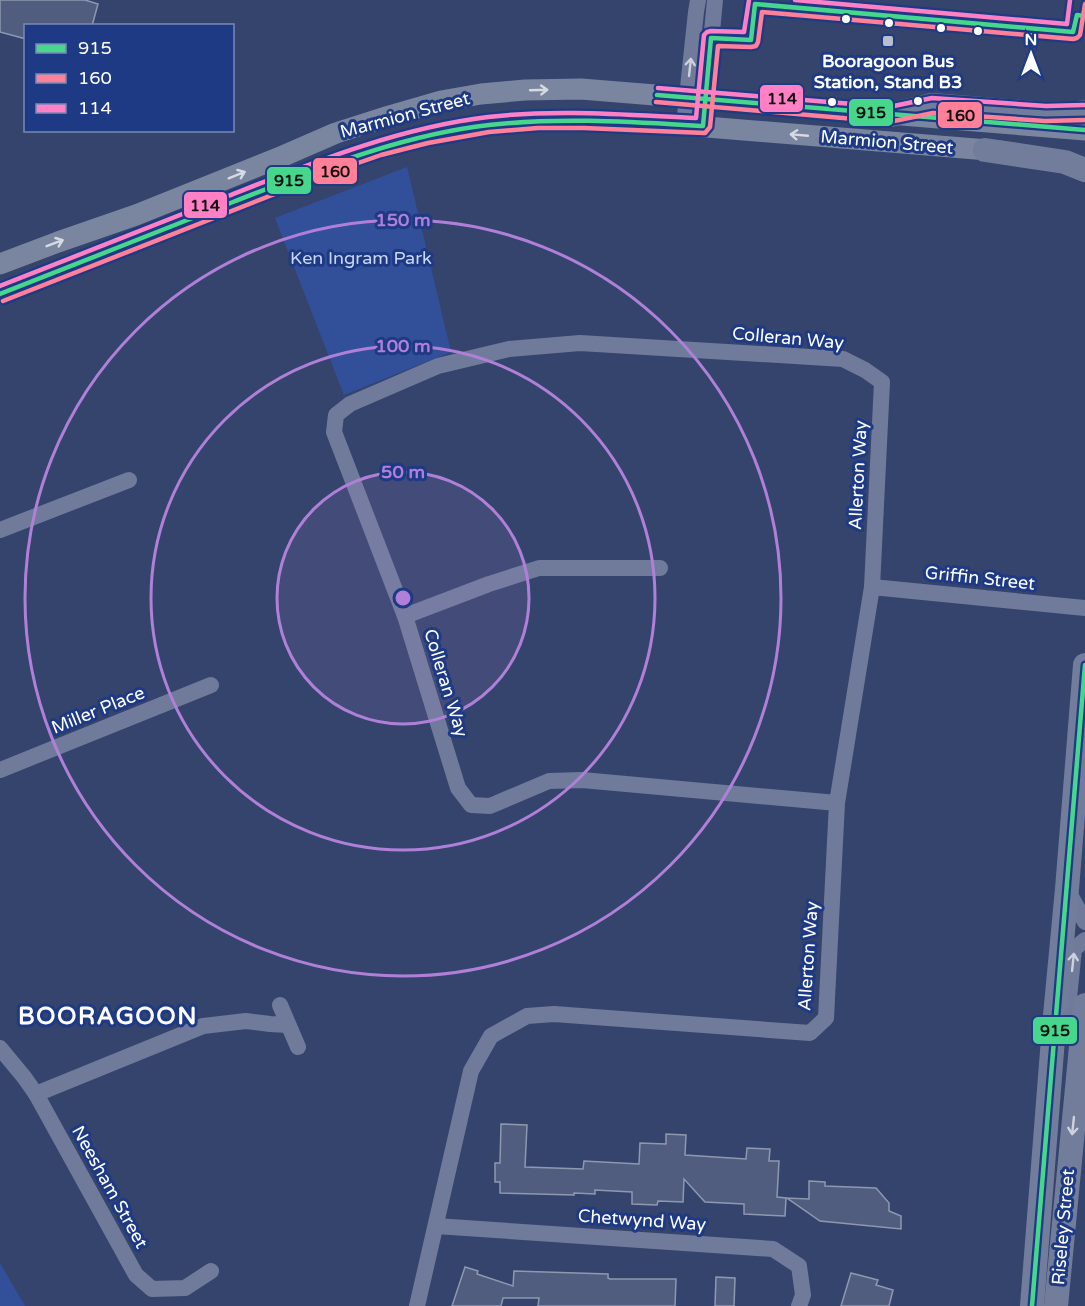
<svg xmlns="http://www.w3.org/2000/svg" width="1085" height="1306" font-family="'Varela Round',sans-serif">
<style>
.green{fill:#32509a}
.building{fill:#505d7e;stroke:#8f98b1;stroke-width:1.5}
.lines{fill:none;stroke-linecap:round;stroke-linejoin:round}
.minor{stroke:#707b9b;stroke-width:16}
.major{stroke:#7a85a0;stroke-width:21}
.highway{stroke:#717d9b;stroke-width:24}
.bus-1-casing{stroke:#1e3a84;stroke-width:9}
.bus-2-casing{stroke:#1e3a84;stroke-width:9}
.bus-3-casing{stroke:#1e3a84;stroke-width:9}
.bus-1{stroke:#46d78d;stroke-width:4.5}
.bus-2{stroke:#ff8098;stroke-width:4.5}
.bus-3{stroke:#ff80c5;stroke-width:4.5}
.oneway{stroke:#cdd1dc}
.oneway2{stroke:#d7dae2}
.oneway3{stroke:#cdd2dc}
.ring{fill:none;stroke:#b080d9;stroke-width:3}
.bus-dot{fill:#fff;stroke:#1e3a84;stroke-width:2}
.poi-dot{fill:#b8becc;stroke:#1e3a84;stroke-width:2}
.labels{text-anchor:middle;dominant-baseline:central;stroke-width:6;stroke-linejoin:round;paint-order:stroke}
.poi-label{font-size:18px;font-weight:bold;fill:#fff;stroke:#1e3a84}
.street-label{font-size:18px;fill:#fff;stroke:#1e3a84}
.park-label{font-size:18px;fill:#c9d7f7;stroke:#1e3a84}
.district-label{font-size:24px;font-weight:bold;letter-spacing:1.5px;fill:#fff;stroke:#1e3a84}
.centre{fill:#b080d9;stroke:#1e3a84;stroke-width:3}
.ring-label{font-size:18px;text-anchor:middle;font-weight:bold;fill:#b080d9;stroke:#1e3a84;stroke-width:6;stroke-linejoin:round;paint-order:stroke}
.line-badge{stroke:#1e3a84;stroke-width:2}
.pale-badge-label{font-size:16px;text-anchor:middle;font-weight:bold;fill:#111}
</style>
<rect width="100%" height="100%" fill="#35446d"/>
<g class="green">
<path d="M 407,167 L 451,352 L 344,395 L 275,218 Z"/>
<path d="M 0,1263 L 25,1306 L 0,1306 Z"/>
</g>
<g class="building">
<path d="M 0,0 L 85,0 L 98,4 L 92,26 L 26,26 L 26,39 L 0,32 Z"/>
<path d="M 501,1124 L 527,1125 L 525,1167 L 583,1169 L 584,1161 L 639,1164 L 640,1143 L 666,1144 L 666,1134 L 686,1135 L 685,1155 L 746,1159 L 747,1148 L 770,1149 L 769,1161 L 779,1161 L 777,1197 L 786,1198 L 785,1216 L 744,1214 L 744,1204 L 705,1202 L 684,1179 L 683,1202 L 658,1201 L 657,1205 L 632,1204 L 632,1192 L 595,1190 L 595,1194 L 574,1193 L 574,1195 L 500,1193 L 500,1182 L 495,1182 L 495,1163 L 500,1163 Z"/>
<path d="M 809,1181 L 825,1182 L 825,1186 L 876,1188 L 889,1203 L 889,1211 L 901,1216 L 901,1229 L 820,1221 L 787,1198 L 809,1199 Z"/>
<path d="M 465,1267 L 478,1271 L 477,1274 L 513,1286 L 514,1271 L 608,1274 L 608,1278 L 610,1279 L 676,1279 L 675,1306 L 538,1306 L 539,1298 L 503,1298 L 501,1306 L 452,1306 Z"/>
<path d="M 851,1273 L 878,1280 L 876,1285 L 893,1290 L 889,1306 L 841,1306 Z"/>
<path d="M 716,1277 L 735,1278 L 734,1306 L 715,1306 Z"/>
</g>
<g class="lines">
<g class="minor">
<path d="M 684,125 L 696,12 L 698,0"/>
<path d="M 703,126 L 715,0"/>
<path d="M 0,530 L 129,480"/>
<path d="M 872,587 L 1085,608"/>
<path d="M 405,616 L 489,584 L 539,568 L 660,568"/>
<path d="M 0,770 L 211,685"/>
<path d="M 1067,889 L 1085,922"/>
<path d="M 280,1005 L 298,1047"/>
<path d="M 1056,1023 L 1068,1008 L 1074,949 L 1085,940"/>
<path d="M 0,1048 L 24,1077 L 36,1094 L 136,1275 L 152,1289 L 185,1288 L 211,1271"/>
<path d="M 36,1094 L 203,1026 L 246,1021 L 270,1024 L 288,1025"/>
<path d="M 436,1226 L 773,1249 L 799,1266 L 803,1295 L 799,1306"/>
<path d="M 417,1306 L 471,1071 L 491,1036 L 527,1016 L 554,1014 L 810,1033 L 826,1018 L 837,803 L 872,587 L 882,382 L 865,370 L 843,359 L 580,343 L 509,349 L 438,366 L 350,404 L 336,415 L 334,432 L 405,616 L 458,788 L 471,805 L 490,806 L 549,781 L 582,780 L 837,803"/>
</g>
<g class="major">
<path d="M 0,264 L 58,242 L 136,215 L 283,156 L 336,133 L 389,116 L 441,101 L 481,94 L 525,90 L 581,89 L 1085,130"/>
<path d="M 0,294 L 315,170 L 379,148 L 426,136 L 488,125 L 538,121 L 584,120 L 646,122 L 1000,151"/>
</g>
<g class="highway">
<path d="M 890,115 L 932,105 L 1046,114 L 1078,113 L 1085,112"/>
<path d="M 985,150 L 1065,162 L 1085,170"/>
<path d="M 1032,1306 L 1054,1026 L 1067,889 L 1085,665"/>
<path d="M 1056,1306 L 1085,1005"/>
</g>
<defs>
<g id="bus-1">
<path d="M 657,95 L 1085,130"/>
<path d="M 0,294 C 78,263 155,233 233,202 C 316,170 400,135 489,125 C 561,117 632,122 703,126 L 711,38 L 751,40 L 755,4 L 1073,32 L 1077,15 L 1085,16"/>
<path d="M 1032,1306 C 1049,1092 1068,879 1085,665"/>
</g>
<g id="bus-2">
<path d="M 656,102 L 889,122 L 933,113 L 1045,121 L 1085,120"/>
<path d="M 3,301 L 318,177 L 381,155 L 428,143 L 489,132 L 538,128 L 584,128 L 705,133 L 710,127 L 718,46 L 751,47 L 756,46 L 758,42 L 762,12 L 1073,39 L 1077,38 L 1080,35 L 1085,4"/>
</g>
<g id="bus-3">
<path d="M 795,0 L 1067,24 L 1070,0"/>
<path d="M 658,88 L 889,107 L 932,98 L 1046,106 L 1084,105"/>
<path d="M 0,286 C 76,256 152,226 228,196 C 312,163 397,128 488,117 C 557,109 627,115 696,118 L 704,35 L 707,32 L 711,31 L 744,32 L 749,0"/>
</g>
</defs>
<use href="#bus-1" class="bus-1-casing"/>
<use href="#bus-2" class="bus-2-casing"/>
<use href="#bus-3" class="bus-3-casing"/>
<use href="#bus-1" class="bus-1"/>
<use href="#bus-2" class="bus-2"/>
<use href="#bus-3" class="bus-3"/>
</g>
<defs><path id="oneway-shaft" d="M-6 0H5M1.5-3L5.5 0L1.5 3" fill="none" stroke-width="1.6" stroke-linecap="round" stroke-linejoin="round" transform="scale(1.5)"/></defs>
<g class="oneway">
<use href="#oneway-shaft" transform="translate(690 67) rotate(-84)"/>
<use href="#oneway-shaft" transform="translate(1073 962) rotate(-84)"/>
</g>
<g class="oneway2">
<use href="#oneway-shaft" transform="translate(539 90) rotate(-2)"/>
<use href="#oneway-shaft" transform="translate(799 135) rotate(-175)"/>
<use href="#oneway-shaft" transform="translate(237 175) rotate(-22)"/>
<use href="#oneway-shaft" transform="translate(55 243) rotate(-21)"/>
</g>
<use class="oneway3" href="#oneway-shaft" transform="translate(1073 1126) rotate(96)"/>
<circle cx="403" cy="598" r="126" fill="#b080d9" fill-opacity=".12"/>
<g class="ring">
<circle cx="403" cy="598" r="126"/>
<circle cx="403" cy="598" r="252"/>
<circle cx="403" cy="598" r="378"/>
</g>
<g class="bus-dot">
<circle cx="846" cy="19" r="5"/>
<circle cx="889" cy="23" r="5"/>
<circle cx="941" cy="28" r="5"/>
<circle cx="978" cy="31" r="5"/>
<circle cx="918" cy="101" r="5"/>
<circle cx="832" cy="102" r="5"/>
</g>
<rect class="poi-dot" x="882" y="35" width="12" height="12" rx="3"/>
<g class="labels">
<g class="poi-label">
<text x="888" y="61">Booragoon Bus<tspan x="888" dy="21">Station, Stand B3</tspan></text>
</g>
<g class="street-label">
<text transform="translate(405 115) rotate(-15)">Marmion Street</text>
<text transform="translate(887 142) rotate(5)">Marmion Street</text>
<text transform="translate(788 338) rotate(5)">Colleran Way</text>
<text transform="translate(858 475) rotate(-87)">Allerton Way</text>
<text transform="translate(980 578) rotate(6)">Griffin Street</text>
<text transform="translate(446 683) rotate(73)">Colleran Way</text>
<text transform="translate(98 710) rotate(-22)">Miller Place</text>
<text transform="translate(808 956) rotate(-86)">Allerton Way</text>
<text transform="translate(110 1187) rotate(61)">Neesham Street</text>
<text transform="translate(642 1220) rotate(4)">Chetwynd Way</text>
<text transform="translate(1063 1227) rotate(-85)">Riseley Street</text>
</g>
<g class="park-label">
<text x="361" y="258">Ken Ingram Park</text>
</g>
<g class="district-label">
<text x="108" y="1016">BOORAGOON</text>
</g>
</g>
<circle cx="403" cy="598" r="9" class="centre"/>
<g class="ring-label">
<text x="403" y="226">150 m</text>
<text x="403" y="352">100 m</text>
<text x="403" y="478">50 m</text>
</g>
<g class="line-badge">
<rect x="759" y="84" width="45" height="29" rx="6" fill="#ff80c5"/>
<rect x="848" y="98" width="46" height="29" rx="6" fill="#46d78d"/>
<rect x="937" y="101" width="46" height="28" rx="6" fill="#ff8098"/>
<rect x="312" y="157" width="46" height="28" rx="6" fill="#ff8098"/>
<rect x="266" y="166" width="46" height="29" rx="6" fill="#46d78d"/>
<rect x="183" y="191" width="45" height="28" rx="6" fill="#ff80c5"/>
<rect x="1032" y="1016" width="46" height="29" rx="6" fill="#46d78d"/>
</g>
<g class="pale-badge-label">
<text x="782" y="104">114</text>
<text x="871" y="118">915</text>
<text x="960" y="121">160</text>
<text x="335" y="177">160</text>
<text x="289" y="186">915</text>
<text x="205" y="211">114</text>
<text x="1055" y="1036">915</text>
</g>
<rect x="24" y="24" width="210" height="108" fill="#1e3a84" stroke="#7889b5" stroke-width="1.5"/>
<rect x="36" y="44" width="30" height="9" fill="#46d78d" stroke="#7889b5" stroke-width="1.5"/>
<text x="78" y="54" font-size="18" fill="#ffffff">915</text>
<rect x="36" y="74" width="30" height="9" fill="#ff8098" stroke="#7889b5" stroke-width="1.5"/>
<text x="78" y="84" font-size="18" fill="#ffffff">160</text>
<rect x="36" y="104" width="30" height="9" fill="#ff80c5" stroke="#7889b5" stroke-width="1.5"/>
<text x="78" y="114" font-size="18" fill="#ffffff">114</text>
<g transform="translate(1031 54)" stroke="#1e3a84" stroke-width="4.5" paint-order="stroke">
<path d="M0-4.5L10 22L0 15L-10 22Z" fill="#ffffff"/>
<text y="-9" font-size="16" font-weight="bold" text-anchor="middle" fill="#ffffff">N</text>
</g>
</svg>
